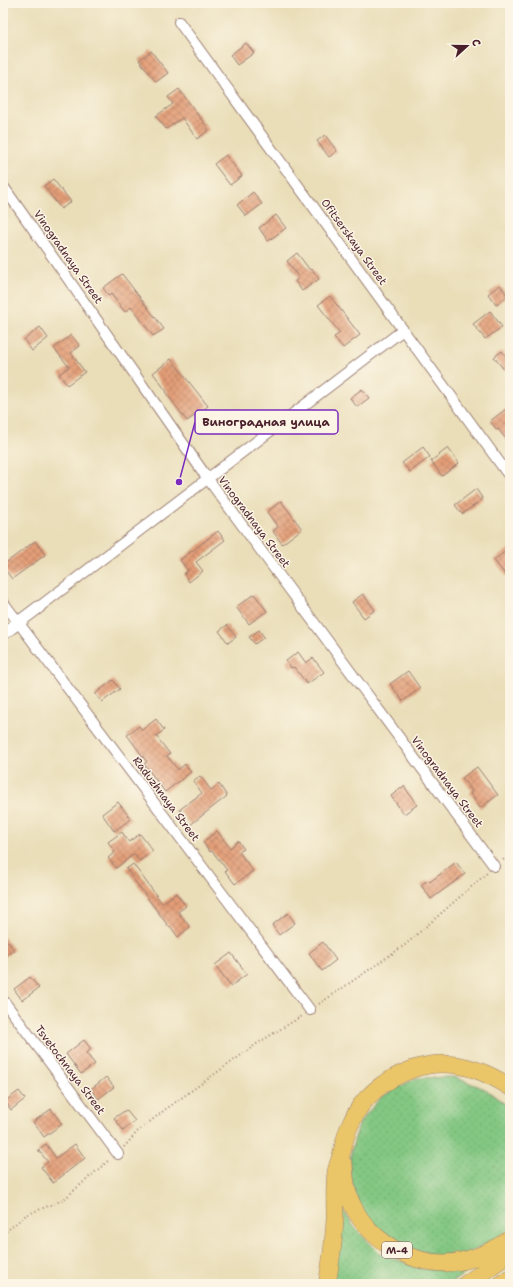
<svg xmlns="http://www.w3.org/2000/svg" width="513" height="1287" font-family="'Shantell Sans',sans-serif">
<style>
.grass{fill:url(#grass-dots);stroke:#667356}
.building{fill:url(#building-cross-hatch)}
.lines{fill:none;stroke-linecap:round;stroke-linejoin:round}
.minor-casing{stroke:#9a7e72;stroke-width:12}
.tertiary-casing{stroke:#9a7e72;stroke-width:14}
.trunk-casing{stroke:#9a7e72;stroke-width:18}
.path{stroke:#9a7e72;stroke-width:2;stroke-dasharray:1 3;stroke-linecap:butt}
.minor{stroke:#fff;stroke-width:10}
.tertiary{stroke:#fff;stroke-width:12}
.trunk{stroke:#eac669;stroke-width:17}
.labels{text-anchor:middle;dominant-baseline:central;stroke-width:3;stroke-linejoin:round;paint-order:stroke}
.shield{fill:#fcf5e5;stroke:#7f5f63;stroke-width:1}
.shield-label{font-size:10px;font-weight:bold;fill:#4a1f2b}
.street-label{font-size:11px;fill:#4a1f2b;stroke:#fcf5e5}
.leader{fill:none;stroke:#7b2cbf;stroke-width:1.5}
.callout-dot{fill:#7b2cbf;stroke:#fcf5e5;stroke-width:1.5}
.callout{fill:#fcf5e5;stroke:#7b2cbf;stroke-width:1.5}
.callout-label{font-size:12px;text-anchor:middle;font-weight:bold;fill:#4a1f2b}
</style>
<defs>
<pattern id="grass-dots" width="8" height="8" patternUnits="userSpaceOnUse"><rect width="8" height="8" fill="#83c782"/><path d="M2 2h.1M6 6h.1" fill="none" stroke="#73aa70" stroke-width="1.8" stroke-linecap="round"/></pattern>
<pattern id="building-cross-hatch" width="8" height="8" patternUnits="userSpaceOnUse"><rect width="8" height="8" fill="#e39e77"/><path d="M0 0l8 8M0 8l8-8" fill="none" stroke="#ba8062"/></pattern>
</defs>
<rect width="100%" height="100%" fill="#fcf5e5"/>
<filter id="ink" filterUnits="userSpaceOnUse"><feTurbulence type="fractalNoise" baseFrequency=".025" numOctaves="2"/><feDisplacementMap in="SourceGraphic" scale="8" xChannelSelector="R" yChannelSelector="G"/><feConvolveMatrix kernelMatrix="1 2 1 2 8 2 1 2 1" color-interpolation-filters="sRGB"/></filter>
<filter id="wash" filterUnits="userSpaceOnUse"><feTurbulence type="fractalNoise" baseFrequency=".012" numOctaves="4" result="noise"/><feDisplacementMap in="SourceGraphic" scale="16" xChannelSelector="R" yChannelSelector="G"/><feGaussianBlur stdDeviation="0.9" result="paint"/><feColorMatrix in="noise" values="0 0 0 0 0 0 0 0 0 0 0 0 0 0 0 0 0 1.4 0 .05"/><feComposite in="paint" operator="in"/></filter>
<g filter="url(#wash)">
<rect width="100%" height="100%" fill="#eadeb9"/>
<g class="grass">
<path d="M 454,1077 L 485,1089 L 510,1108 L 510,1233 L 460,1257 L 425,1256 L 397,1245 L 375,1227 L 358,1203 L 350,1175 L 351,1151 L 360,1122 L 381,1097 L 416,1078 Z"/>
<path d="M 339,1204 L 354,1227 L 379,1253 L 423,1269 L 463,1268 L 482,1262 L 449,1284 L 330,1284 Z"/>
</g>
<g id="blocks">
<g class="building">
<path d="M 246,43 L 254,53 L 237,65 L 230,55 Z"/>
<path d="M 151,51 L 168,73 L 156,82 L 139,60 Z"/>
<path d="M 179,89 L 209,130 L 197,139 L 182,118 L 166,129 L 156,116 L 173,104 L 168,97 Z"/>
<path d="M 325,135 L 337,151 L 329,157 L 317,141 Z"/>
<path d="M 226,155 L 242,176 L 230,185 L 214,164 Z"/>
<path d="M 53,179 L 71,202 L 61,209 L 44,186 Z"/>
<path d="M 253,192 L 262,204 L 246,216 L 237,205 Z"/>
<path d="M 276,215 L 286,228 L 268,241 L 259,228 Z"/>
<path d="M 297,253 L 310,270 L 312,269 L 319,279 L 302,291 L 295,281 L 299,278 L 287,261 Z"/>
<path d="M 122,274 L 164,329 L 153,336 L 131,307 L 125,312 L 111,294 L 109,296 L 103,288 Z"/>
<path d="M 500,285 L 508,296 L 496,305 L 488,294 Z"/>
<path d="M 330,296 L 360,335 L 343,348 L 334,337 L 340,333 L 318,305 Z"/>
<path d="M 490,311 L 502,327 L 485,339 L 473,324 Z"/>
<path d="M 40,327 L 48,338 L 32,351 L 24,340 Z"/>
<path d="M 71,335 L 80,346 L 71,353 L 85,372 L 67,385 L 59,374 L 69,367 L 54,348 Z"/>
<path d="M 502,351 L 510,361 L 510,367 L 505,371 L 494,357 Z"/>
<path d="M 171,359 L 208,406 L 187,421 L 166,393 L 167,392 L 153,373 Z"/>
<path d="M 362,389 L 369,398 L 357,407 L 350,398 Z"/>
<path d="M 510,406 L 510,444 L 498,429 L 497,430 L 490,421 Z"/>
<path d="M 423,447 L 430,457 L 410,472 L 402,463 Z"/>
<path d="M 448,448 L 459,463 L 442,476 L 431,461 Z"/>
<path d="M 476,489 L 483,499 L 462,514 L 455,505 Z"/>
<path d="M 281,501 L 302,529 L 282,544 L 273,531 L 278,527 L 267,512 Z"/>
<path d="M 218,531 L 225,540 L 196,562 L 203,571 L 189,582 L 184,574 L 188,571 L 180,560 Z"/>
<path d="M 35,541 L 45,555 L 12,579 L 3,567 L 3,565 Z"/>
<path d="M 510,548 L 510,581 L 494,560 Z"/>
<path d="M 254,594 L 267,611 L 249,624 L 236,607 Z"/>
<path d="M 363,594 L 375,610 L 364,618 L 352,602 Z"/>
<path d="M 227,625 L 236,637 L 228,643 L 219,631 Z"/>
<path d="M 259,630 L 264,637 L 255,644 L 249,637 Z"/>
<path d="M 298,652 L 306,663 L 313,658 L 324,672 L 307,684 L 294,667 L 291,668 L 286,661 Z"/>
<path d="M 408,671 L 420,688 L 403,701 L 390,684 Z"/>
<path d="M 113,680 L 120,689 L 102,702 L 95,694 Z"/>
<path d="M 156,719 L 164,730 L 156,736 L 170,754 L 167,756 L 178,770 L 185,764 L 191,772 L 165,792 L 144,764 L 147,762 L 127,735 L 139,726 L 142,730 Z"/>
<path d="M 477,767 L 498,795 L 480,808 L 470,793 L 472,791 L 462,778 Z"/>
<path d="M 200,776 L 211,790 L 219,784 L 227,796 L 190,825 L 179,810 L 202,793 L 193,781 Z"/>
<path d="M 404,786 L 417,805 L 404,814 L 391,796 Z"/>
<path d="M 118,802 L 131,819 L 114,831 L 102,814 Z"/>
<path d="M 217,831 L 230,848 L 238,841 L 244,849 L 239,852 L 253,871 L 235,884 L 225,871 L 227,870 L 212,851 L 210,852 L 203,842 Z"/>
<path d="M 122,832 L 129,842 L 140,834 L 153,851 L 139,861 L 134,854 L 116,868 L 108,858 L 115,852 L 108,842 Z"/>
<path d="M 456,862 L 465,874 L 431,899 L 421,885 L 428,880 L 430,882 Z"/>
<path d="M 133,864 L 162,903 L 176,893 L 186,906 L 178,912 L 190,927 L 178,937 L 170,926 L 169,927 L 126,869 Z"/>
<path d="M 288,913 L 295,923 L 279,935 L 272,925 Z"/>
<path d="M 3,936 L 14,950 L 3,958 Z"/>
<path d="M 323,942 L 336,960 L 322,971 L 309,953 Z"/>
<path d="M 231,953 L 247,974 L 231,986 L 215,965 Z"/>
<path d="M 30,977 L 39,988 L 22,1000 L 14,989 Z"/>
<path d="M 84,1040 L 91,1049 L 86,1053 L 95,1064 L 81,1074 L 66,1054 Z"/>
<path d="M 106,1077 L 114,1087 L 98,1099 L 91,1089 Z"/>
<path d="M 19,1091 L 25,1099 L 11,1110 L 5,1101 Z"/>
<path d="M 51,1109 L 62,1124 L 44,1137 L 33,1122 Z"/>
<path d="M 126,1110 L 135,1121 L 123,1130 L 114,1118 Z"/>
<path d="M 46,1144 L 56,1158 L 75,1144 L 85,1158 L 53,1183 L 41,1167 L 48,1162 L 38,1150 Z"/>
</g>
</g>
</g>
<g filter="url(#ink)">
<use href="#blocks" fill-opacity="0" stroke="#9a7e72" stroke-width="1"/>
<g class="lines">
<defs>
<g id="minor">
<path d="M 179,22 L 510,477"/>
<path d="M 3,186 L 208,479 L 494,866"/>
<path d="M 3,602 L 310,1010"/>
<path d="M 39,607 L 403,330"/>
<path d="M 3,1000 L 118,1154"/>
</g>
<path id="tertiary" d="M 3,634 L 39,607"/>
<g id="trunk">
<path d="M 344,1165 C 345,1178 346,1192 352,1204 C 370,1245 423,1272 466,1260 C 483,1256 496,1248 510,1239"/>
<path d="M 327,1284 C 331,1262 334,1240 335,1218 C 335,1203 334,1187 336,1172 C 337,1166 340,1159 342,1152 C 344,1142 346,1132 351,1123 C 362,1096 386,1079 413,1069 C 447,1057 481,1068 510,1087"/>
<path d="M 466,1284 L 510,1253"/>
<path d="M 501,1284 L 510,1278"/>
</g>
</defs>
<use href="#minor" class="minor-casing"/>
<use href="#tertiary" class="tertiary-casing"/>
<use href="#trunk" class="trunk-casing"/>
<g class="path">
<path d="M 503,860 L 510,855"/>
<path d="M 319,1004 L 405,945 L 487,873"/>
<path d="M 124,1147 L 138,1131 L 166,1109 L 258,1043 L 302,1016"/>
<path d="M 3,1234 L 26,1215 L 63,1200 L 109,1160"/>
</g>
<use href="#minor" class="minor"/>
<use href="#tertiary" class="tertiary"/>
<use href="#trunk" class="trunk"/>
</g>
</g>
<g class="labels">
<rect class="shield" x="382" y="1242" width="30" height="16" rx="3"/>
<g class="shield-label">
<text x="397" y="1250">М-4</text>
</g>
<g class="street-label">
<text transform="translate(354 242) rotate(54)">Ofitserskaya Street</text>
<text transform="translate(68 257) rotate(55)">Vinogradnaya Street</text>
<text transform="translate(254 522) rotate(53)">Vinogradnaya Street</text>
<text transform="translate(447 782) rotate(53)">Vinogradnaya Street</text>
<text transform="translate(166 799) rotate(53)">Raduzhnaya Street</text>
<text transform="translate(70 1070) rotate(53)">Tsvetochnaya Street</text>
</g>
</g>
<path class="leader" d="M179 482L195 422"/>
<circle class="callout-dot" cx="179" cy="482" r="4"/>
<rect class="callout" x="195" y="410" width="143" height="24" rx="4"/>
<g class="callout-label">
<text x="266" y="426">Виноградная улица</text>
</g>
<rect width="513" height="1287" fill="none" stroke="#fcf5e5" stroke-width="16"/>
<g transform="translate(467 46) rotate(69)" stroke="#fcf5e5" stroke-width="3" paint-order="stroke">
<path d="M0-3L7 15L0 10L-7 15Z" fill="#4a1f2b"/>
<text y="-6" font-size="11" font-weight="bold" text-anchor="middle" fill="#4a1f2b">С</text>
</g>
</svg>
